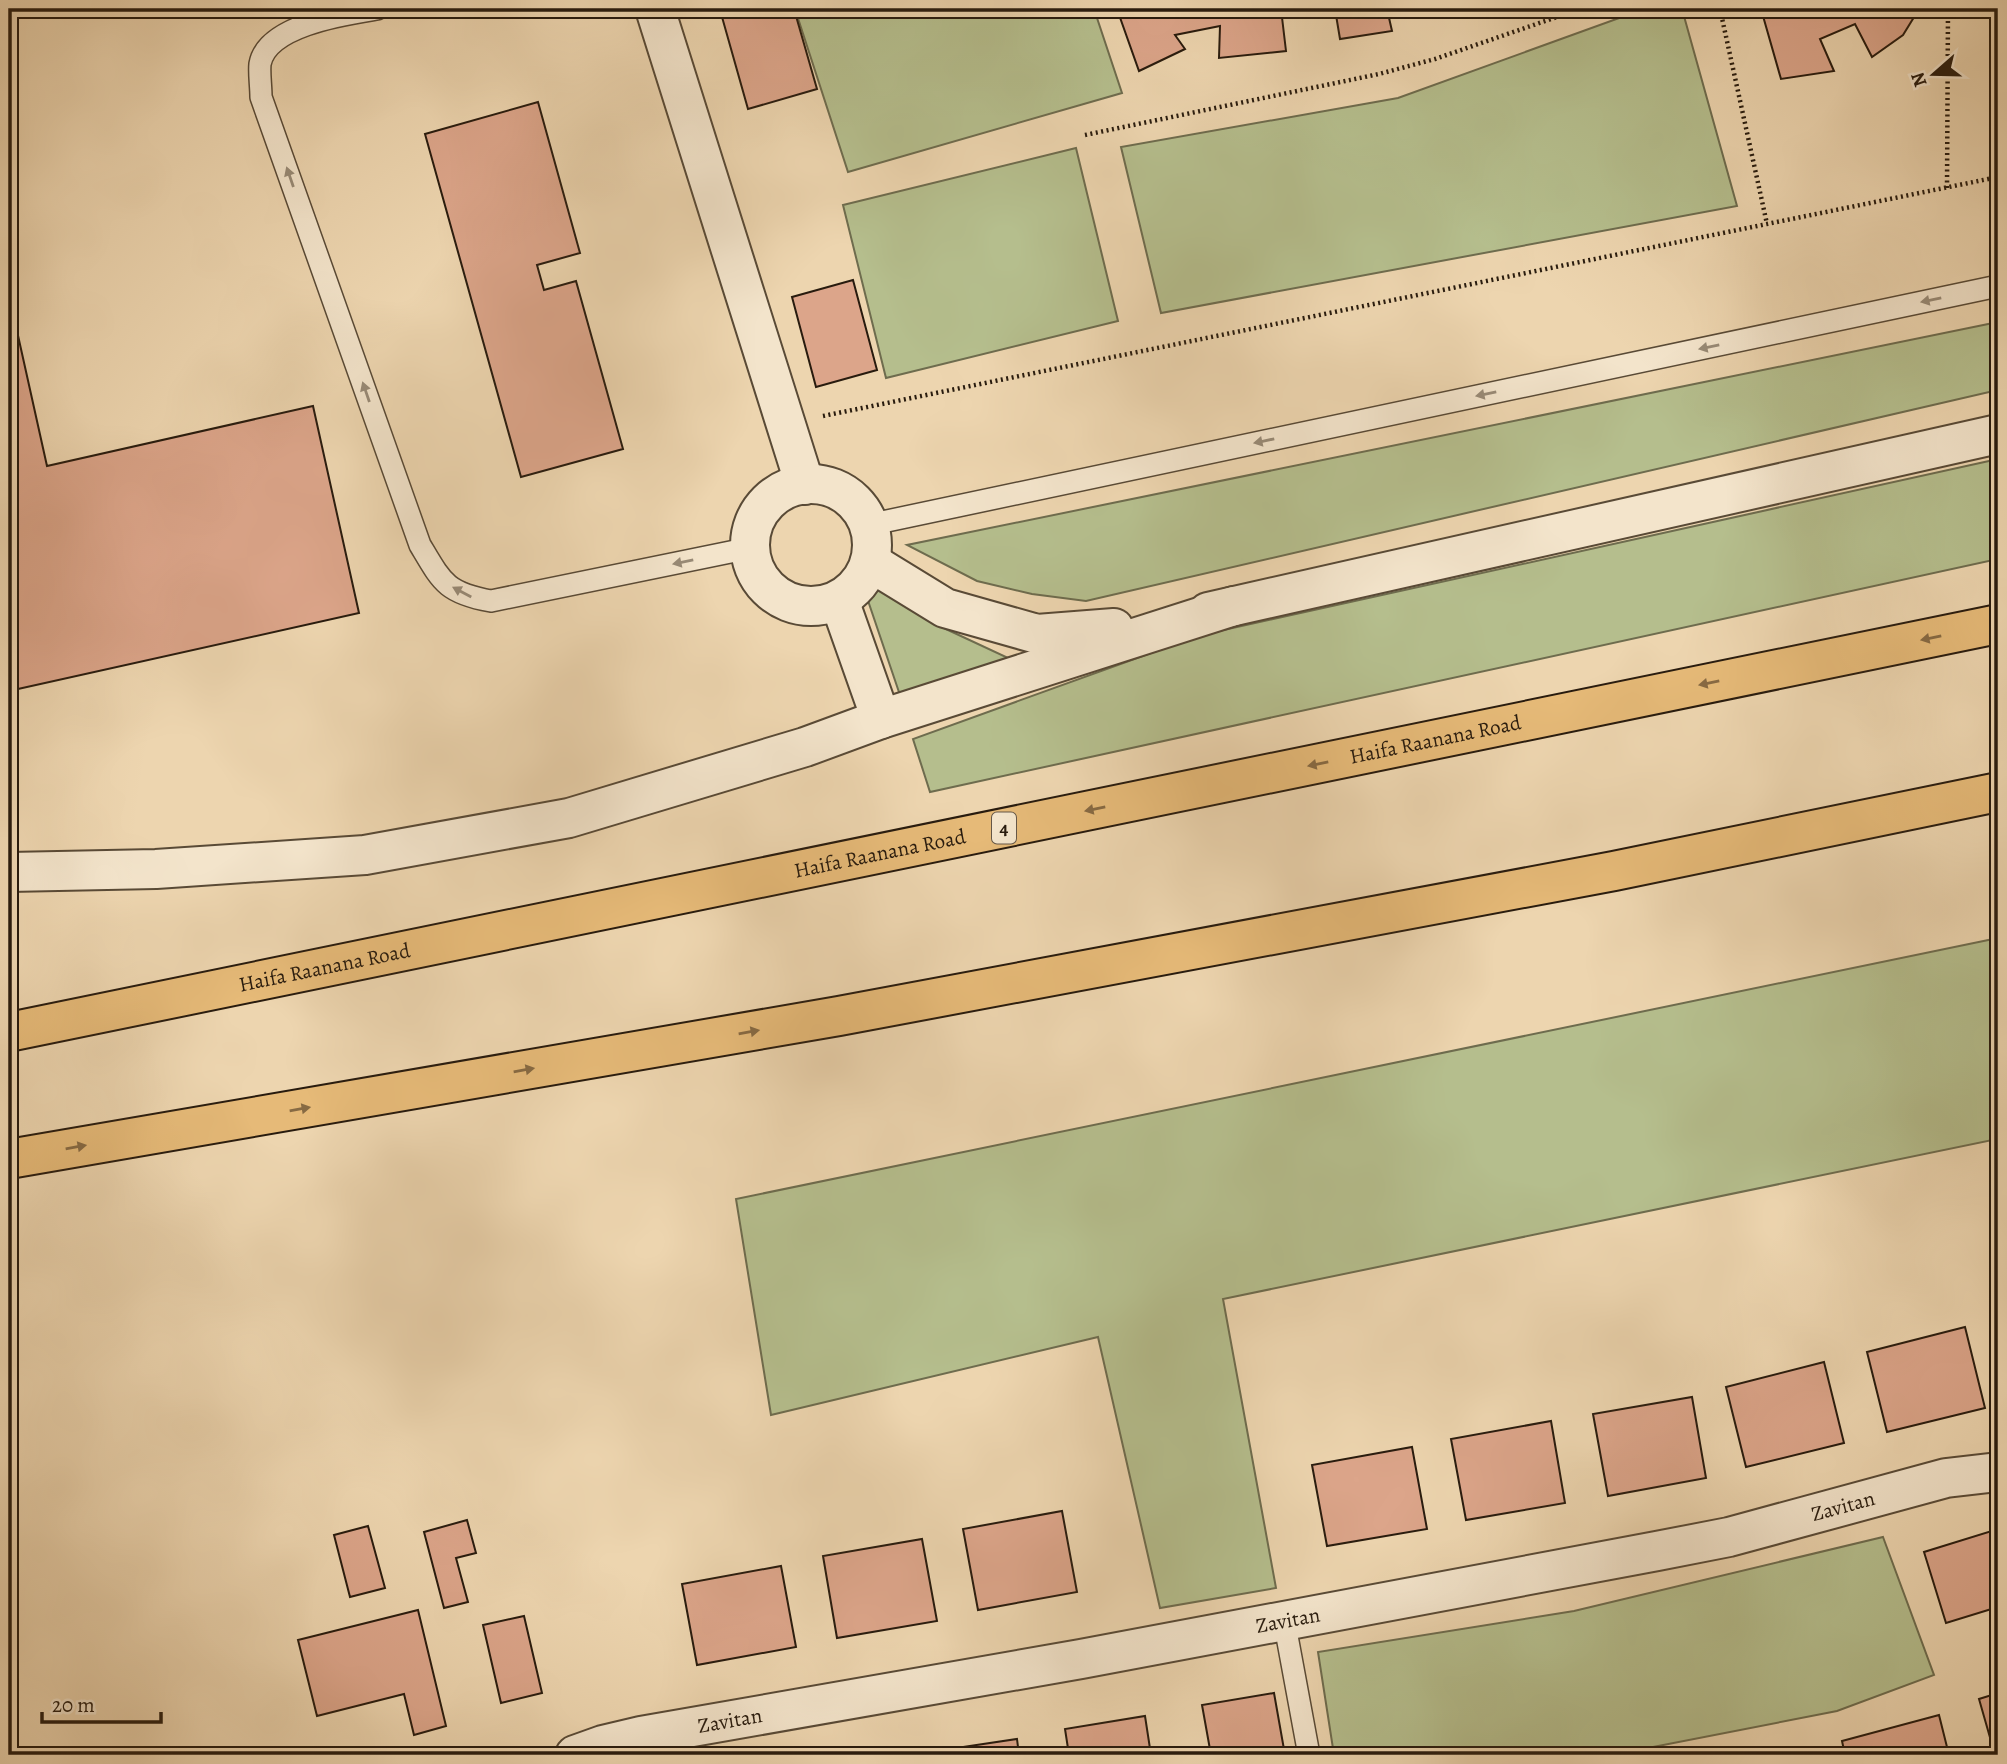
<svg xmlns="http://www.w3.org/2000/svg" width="2007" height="1764" font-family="Alegreya,serif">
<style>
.green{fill:#b5be8d;stroke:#6e6c4e;stroke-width:2}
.building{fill:#dca58a;stroke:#281b0e;stroke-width:2}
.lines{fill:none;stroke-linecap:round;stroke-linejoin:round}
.service-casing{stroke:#594a36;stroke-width:24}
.minor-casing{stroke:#594a36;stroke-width:42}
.trunk-casing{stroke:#281b0e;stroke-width:42}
.path{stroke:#281b0e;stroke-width:4.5;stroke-dasharray:2 3.5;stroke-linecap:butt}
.service{stroke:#f3e4cb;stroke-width:21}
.minor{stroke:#f3e4cb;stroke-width:38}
.trunk{stroke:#e6ba78;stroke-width:38}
.oneway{fill:#988a76}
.oneway2{fill:#876a43}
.labels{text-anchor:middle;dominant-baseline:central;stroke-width:5;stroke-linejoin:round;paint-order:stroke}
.shield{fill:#f3e4cb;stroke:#655747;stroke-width:2}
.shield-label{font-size:19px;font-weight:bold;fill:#281b0e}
.street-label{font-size:21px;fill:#281b0e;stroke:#f3e4cb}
</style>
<rect width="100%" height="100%" fill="#edd5af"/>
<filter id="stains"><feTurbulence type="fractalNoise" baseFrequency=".00286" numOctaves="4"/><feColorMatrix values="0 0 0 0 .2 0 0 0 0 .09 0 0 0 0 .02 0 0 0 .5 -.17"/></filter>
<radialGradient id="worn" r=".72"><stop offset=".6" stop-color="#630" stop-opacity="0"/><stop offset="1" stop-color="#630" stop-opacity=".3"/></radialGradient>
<g class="green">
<path d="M 795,9 L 1094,9 L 1122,93 L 848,172 Z"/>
<path d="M 1644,9 L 1682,9 L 1737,206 L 1161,313 L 1121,147 L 1398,98 Z"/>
<path d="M 1076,148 L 1118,321 L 886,378 L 843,205 Z"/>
<path d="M 1998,322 L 1998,390 L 1086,601 L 1032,594 L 977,581 L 907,545 Z"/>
<path d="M 1998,459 L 1998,559 L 930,792 L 913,739 L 1201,635 Z"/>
<path d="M 860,577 L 933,623 L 1019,663 L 902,701 Z"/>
<path d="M 1998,938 L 1998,1140 L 1997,1139 L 1223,1299 L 1276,1588 L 1160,1608 L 1098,1337 L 771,1415 L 736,1199 Z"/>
<path d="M 1883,1537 L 1934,1675 L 1837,1711 L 1612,1755 L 1334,1755 L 1318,1652 L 1574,1611 Z"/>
</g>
<g class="building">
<path d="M 749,9 L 794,9 L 817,89 L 748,109 L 722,17 Z"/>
<path d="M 1117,9 L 1281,9 L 1286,51 L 1219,58 L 1220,26 L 1175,35 L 1185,49 L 1139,71 Z"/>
<path d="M 1335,9 L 1387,9 L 1392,31 L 1340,39 Z"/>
<path d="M 1761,9 L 1919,9 L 1903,35 L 1872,57 L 1855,24 L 1820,39 L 1834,71 L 1781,79 Z"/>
<path d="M 538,102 L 580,253 L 537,265 L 544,290 L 576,281 L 623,449 L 521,477 L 425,134 Z"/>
<path d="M 853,280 L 877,370 L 816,387 L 792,297 Z"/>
<path d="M 9,295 L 47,466 L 313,406 L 359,613 L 9,691 Z"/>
<path d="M 1965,1327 L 1985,1408 L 1887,1432 L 1867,1352 Z"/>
<path d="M 1824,1362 L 1844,1443 L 1746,1467 L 1726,1387 Z"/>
<path d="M 1692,1397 L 1706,1478 L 1608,1496 L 1593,1414 Z"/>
<path d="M 1551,1421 L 1565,1503 L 1466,1520 L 1451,1439 Z"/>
<path d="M 1412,1447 L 1427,1529 L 1327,1546 L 1312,1465 Z"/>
<path d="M 1062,1511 L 1077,1592 L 978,1610 L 963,1529 Z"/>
<path d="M 467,1520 L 476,1553 L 456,1558 L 468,1602 L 444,1608 L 424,1532 Z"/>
<path d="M 368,1526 L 385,1588 L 350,1597 L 334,1535 Z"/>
<path d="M 1998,1529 L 1998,1607 L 1946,1623 L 1924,1552 Z"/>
<path d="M 922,1539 L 937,1621 L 837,1638 L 823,1556 Z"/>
<path d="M 781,1566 L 796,1647 L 697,1665 L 682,1584 Z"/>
<path d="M 418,1610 L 446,1726 L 414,1735 L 404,1694 L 317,1716 L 298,1640 Z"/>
<path d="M 524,1616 L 542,1693 L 501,1703 L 483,1625 Z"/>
<path d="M 1274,1693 L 1285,1755 L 1211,1755 L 1202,1705 Z"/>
<path d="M 1998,1693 L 1998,1755 L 1995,1755 L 1979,1699 Z"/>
<path d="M 1939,1715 L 1949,1755 L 1845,1755 L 1842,1741 Z"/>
<path d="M 1145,1716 L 1151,1755 L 1069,1755 L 1065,1729 Z"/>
<path d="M 1017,1739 L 1019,1755 L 937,1755 L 936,1751 Z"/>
</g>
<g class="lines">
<defs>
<g id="service">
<path d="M 377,9 C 346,14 267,25 260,64 C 259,74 261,86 261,97 L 420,545 C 442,582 446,593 491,601 L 750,548"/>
<path d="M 868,525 L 1998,286"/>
<path d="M 1284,1620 L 1309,1755"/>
</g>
<g id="minor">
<path d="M 655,9 L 805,485"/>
<circle cx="811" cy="545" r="61"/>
<path d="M 870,562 L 945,608 L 1037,634 L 1114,628"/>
<path d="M 839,600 L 881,719"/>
<path d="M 1208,612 L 1998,434"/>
<path d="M 9,872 L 156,869 L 365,855 L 569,818 L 805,747 L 881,719 L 1234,606"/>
<path id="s1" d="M 575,1755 L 603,1745 L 641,1736 L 1081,1659 L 1657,1551 L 1729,1537 L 1946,1478 L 1998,1472"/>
</g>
<g id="trunk">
<path id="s2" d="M 9,1032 L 1998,624"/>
<path d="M 9,1159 L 839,1016 L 1614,871 L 1998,792"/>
</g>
</defs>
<use href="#service" class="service-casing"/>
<use href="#minor" class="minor-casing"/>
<use href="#trunk" class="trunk-casing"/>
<g class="path">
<path d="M 1720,9 L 1767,224"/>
<path d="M 1085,135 L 1379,74 L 1435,59 L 1580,9"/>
<path d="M 1947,188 L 1948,9"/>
<path d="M 823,416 L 1998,177"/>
</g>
<use href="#service" class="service"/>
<use href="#minor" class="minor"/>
<use href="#trunk" class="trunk"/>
</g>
<defs><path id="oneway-solid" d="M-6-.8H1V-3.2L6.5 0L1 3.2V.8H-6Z" transform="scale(1.75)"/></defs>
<g class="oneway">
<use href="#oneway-solid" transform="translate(290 177) rotate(-109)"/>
<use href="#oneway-solid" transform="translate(1931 300) rotate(168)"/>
<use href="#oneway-solid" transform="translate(1709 347) rotate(168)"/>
<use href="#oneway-solid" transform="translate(366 392) rotate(-109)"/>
<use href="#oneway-solid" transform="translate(1486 394) rotate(168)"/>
<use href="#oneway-solid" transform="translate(1264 441) rotate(168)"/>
<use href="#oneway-solid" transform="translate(683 562) rotate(168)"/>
<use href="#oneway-solid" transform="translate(462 592) rotate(-152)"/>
</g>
<g class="oneway2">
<use href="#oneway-solid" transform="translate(1931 638) rotate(168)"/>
<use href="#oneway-solid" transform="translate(1709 683) rotate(168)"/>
<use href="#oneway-solid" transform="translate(1318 764) rotate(168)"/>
<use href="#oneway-solid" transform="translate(1095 809) rotate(168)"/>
<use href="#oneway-solid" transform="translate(749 1032) rotate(-10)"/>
<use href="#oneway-solid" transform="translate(524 1070) rotate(-10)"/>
<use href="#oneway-solid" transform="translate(300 1109) rotate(-10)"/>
<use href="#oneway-solid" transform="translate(76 1147) rotate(-10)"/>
</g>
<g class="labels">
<rect class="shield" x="992" y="812.5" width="24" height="31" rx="5"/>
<g class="shield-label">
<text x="1004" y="828">4</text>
</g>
<g class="street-label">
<text stroke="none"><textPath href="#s2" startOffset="1456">Haifa Raanana Road</textPath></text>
<text stroke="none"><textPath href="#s2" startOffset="889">Haifa Raanana Road</textPath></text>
<text stroke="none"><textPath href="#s2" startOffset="322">Haifa Raanana Road</textPath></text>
<text stroke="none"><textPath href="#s1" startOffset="1293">Zavitan</textPath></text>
<text stroke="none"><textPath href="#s1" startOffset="726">Zavitan</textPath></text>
<text stroke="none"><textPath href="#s1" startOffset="159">Zavitan</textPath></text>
</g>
</g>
<rect width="2007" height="1764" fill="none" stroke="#edd5af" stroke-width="35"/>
<rect x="10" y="10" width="1986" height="1743" fill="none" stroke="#281b0e" stroke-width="3.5"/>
<rect x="18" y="18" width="1972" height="1729" fill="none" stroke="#281b0e" stroke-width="2"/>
<g transform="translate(1934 74) rotate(250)" stroke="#f3e4cb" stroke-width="5" paint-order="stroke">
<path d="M0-5L12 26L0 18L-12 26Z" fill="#281b0e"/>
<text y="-10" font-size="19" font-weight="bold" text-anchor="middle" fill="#281b0e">N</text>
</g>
<path d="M42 1712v10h119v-10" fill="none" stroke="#281b0e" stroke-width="3.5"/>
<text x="52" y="1712" font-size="21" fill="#281b0e" stroke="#f3e4cb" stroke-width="5" paint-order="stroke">20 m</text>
<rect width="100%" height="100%" filter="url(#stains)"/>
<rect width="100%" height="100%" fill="url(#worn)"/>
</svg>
